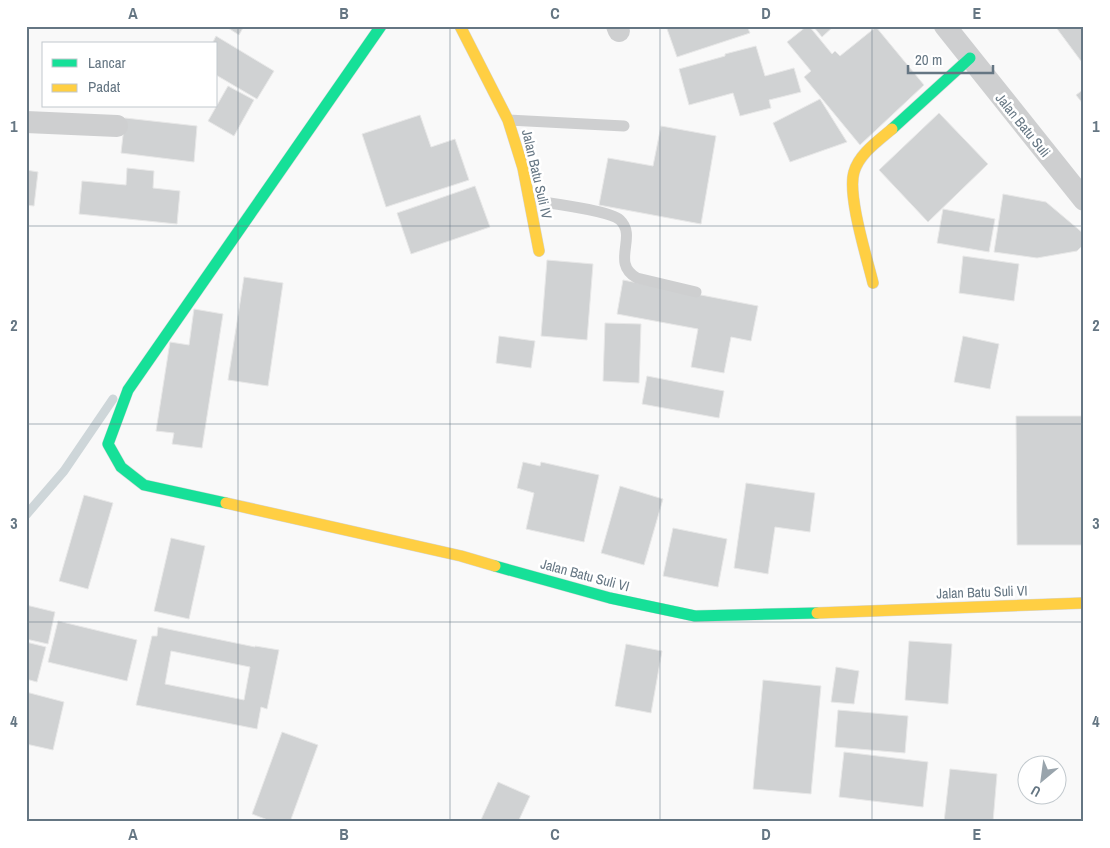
<svg xmlns="http://www.w3.org/2000/svg" width="1110" height="848" font-family="'Archivo Narrow',sans-serif">
<style>
.lines{fill:none;stroke-linecap:round;stroke-linejoin:round}
.stream{stroke:#ced6d9;stroke-width:9}
.building{fill:#d0d2d3;stroke:#e8e8e8;fill-rule:evenodd}
.fast-casing{stroke:#d5d6d7;stroke-width:12}
.slow-casing{stroke:#d5d6d7;stroke-width:12}
.lane{stroke:#cecfd0;stroke-width:11}
.street{stroke:#cecfd0;stroke-width:22}
.fast{stroke:#16e098;stroke-width:11}
.slow{stroke:#ffcf43;stroke-width:11}
.grid{fill:none;stroke:#657683;stroke-width:1;stroke-opacity:0.55}
.labels{text-anchor:middle;dominant-baseline:central;stroke-width:5;stroke-linejoin:round;paint-order:stroke}
.street-label{font-size:14px;fill:#657683;stroke:#fff}
.neatline{fill:none;stroke:#657683;stroke-width:2}
.grid-label{font-size:16px;text-anchor:middle;font-weight:bold;fill:#657683}
</style>
<rect width="100%" height="100%" fill="#f9f9f9"/>
<g class="lines">
<path class="stream" d="M 26,515 L 64,471 L 113,399"/>
</g>
<g class="building">
<path d="M 225,26 L 244,26 L 239,35 Z"/>
<path d="M 666,26 L 747,26 L 750,33 L 677,57 Z"/>
<path d="M 807,26 L 809,26 L 832,54 L 835,51 L 840,56 L 876,27 L 924,85 L 860,145 L 804,77 L 811,71 L 787,42 Z"/>
<path d="M 813,26 L 834,26 L 822,37 Z"/>
<path d="M 1055,26 L 1084,26 L 1084,59 L 1081,61 Z"/>
<path d="M 216,36 L 274,71 L 257,99 L 216,75 L 216,44 L 212,44 Z"/>
<path d="M 756,46 L 765,76 L 794,68 L 801,92 L 769,100 L 771,108 L 740,116 L 733,93 L 689,105 L 679,69 L 725,56 L 725,54 Z"/>
<path d="M 228,86 L 254,100 L 234,136 L 208,121 Z"/>
<path d="M 1084,89 L 1084,105 L 1076,95 Z"/>
<path d="M 820,99 L 847,142 L 790,162 L 773,123 Z"/>
<path d="M 939,113 L 988,164 L 928,222 L 879,170 Z"/>
<path d="M 420,115 L 431,147 L 455,139 L 469,180 L 386,207 L 362,134 Z"/>
<path d="M 125,118 L 197,126 L 194,162 L 121,153 Z"/>
<path d="M 661,126 L 716,136 L 701,224 L 599,205 L 608,158 L 653,166 Z"/>
<path d="M 127,168 L 154,171 L 153,188 L 180,191 L 177,224 L 79,214 L 82,181 L 126,185 Z"/>
<path d="M 26,170 L 38,172 L 34,206 L 26,205 Z"/>
<path d="M 475,186 L 490,227 L 411,254 L 397,213 Z"/>
<path d="M 1003,194 L 1046,202 L 1084,234 L 1084,244 L 1077,251 L 1037,258 L 994,252 Z"/>
<path d="M 943,209 L 995,219 L 989,252 L 937,243 Z"/>
<path d="M 963,256 L 1019,264 L 1014,301 L 959,293 Z"/>
<path d="M 547,260 L 593,264 L 587,340 L 541,336 Z"/>
<path d="M 244,277 L 283,283 L 268,386 L 228,380 Z"/>
<path d="M 623,280 L 758,306 L 751,341 L 731,337 L 724,373 L 691,367 L 698,329 L 617,314 Z"/>
<path d="M 194,309 L 223,314 L 202,448 L 172,444 L 174,433 L 156,431 L 170,342 L 189,345 Z"/>
<path d="M 605,323 L 641,324 L 639,383 L 603,381 Z"/>
<path d="M 499,336 L 535,341 L 531,368 L 496,363 Z"/>
<path d="M 963,336 L 999,344 L 990,389 L 954,382 Z"/>
<path d="M 647,376 L 724,391 L 719,418 L 642,404 Z"/>
<path d="M 1016,416 L 1084,416 L 1084,545 L 1017,545 Z"/>
<path d="M 523,462 L 540,466 L 541,462 L 599,475 L 584,542 L 526,529 L 534,493 L 517,488 Z"/>
<path d="M 746,483 L 815,493 L 810,532 L 775,527 L 768,574 L 734,568 Z"/>
<path d="M 620,486 L 663,499 L 644,565 L 601,553 Z"/>
<path d="M 84,495 L 113,503 L 88,589 L 59,581 Z"/>
<path d="M 673,528 L 727,539 L 718,587 L 663,576 Z"/>
<path d="M 171,538 L 205,546 L 189,619 L 154,611 Z"/>
<path d="M 26,605 L 55,612 L 48,644 L 26,639 Z"/>
<path d="M 58,621 L 137,640 L 127,681 L 48,662 Z"/>
<path d="M 158,627 L 255,647 L 255,646 L 279,650 L 267,709 L 261,707 L 257,729 L 136,705 L 152,636 L 157,636 ZM 171,651 L 250,667 L 244,700 L 165,684 Z"/>
<path d="M 909,641 L 952,644 L 948,704 L 905,700 Z"/>
<path d="M 26,642 L 46,647 L 37,682 L 26,679 Z"/>
<path d="M 626,644 L 662,651 L 651,713 L 615,706 Z"/>
<path d="M 836,667 L 859,671 L 854,704 L 831,702 Z"/>
<path d="M 763,680 L 821,686 L 811,794 L 753,789 Z"/>
<path d="M 26,692 L 64,702 L 53,750 L 26,744 Z"/>
<path d="M 838,710 L 908,716 L 905,753 L 835,747 Z"/>
<path d="M 282,732 L 318,745 L 290,822 L 273,822 L 252,814 Z"/>
<path d="M 844,752 L 928,762 L 923,807 L 839,797 Z"/>
<path d="M 950,769 L 997,774 L 993,822 L 944,822 Z"/>
<path d="M 498,782 L 530,796 L 518,822 L 480,822 Z"/>
</g>
<g class="lines">
<defs>
<g id="fast">
<path d="M 892,129 L 970,58"/>
<path d="M 226,503 L 144,485 L 121,467 L 108,444 L 128,390 L 381,26"/>
<path d="M 495,566 L 610,598 L 695,616 L 817,613"/>
</g>
<g id="slow">
<path d="M 460,26 L 508,120 L 523,168 L 539,251"/>
<path d="M 873,283 C 867,258 847,195 854,172 C 859,154 878,141 892,129"/>
<path d="M 226,503 L 461,556 L 495,566"/>
<path d="M 817,613 L 1084,603"/>
</g>
</defs>
<use href="#fast" class="fast-casing"/>
<use href="#slow" class="slow-casing"/>
<g class="lane">
<path d="M 508,120 L 624,126"/>
<path d="M 530,200 C 547,203 609,210 620,220 C 638,237 610,263 637,278 L 696,292"/>
</g>
<g class="street">
<path d="M 617,26 L 619,31"/>
<path d="M 945,26 L 1084,200"/>
<path d="M 26,122 L 117,126"/>
</g>
<use href="#fast" class="fast"/>
<use href="#slow" class="slow"/>
</g>
<path class="grid" d="M 238,26 L 238,822M 450,26 L 450,822M 660,26 L 660,822M 872,26 L 872,822M 26,226 L 1084,226M 26,424 L 1084,424M 26,622 L 1084,622"/>
<g class="labels">
<g class="street-label">
<text transform="translate(1023 125) rotate(51)">Jalan Batu Suli</text>
<text transform="translate(537 174) rotate(77)">Jalan Batu Suli IV</text>
<text transform="translate(585 575) rotate(15)">Jalan Batu Suli VI</text>
<text transform="translate(982 592) rotate(-2)">Jalan Batu Suli VI</text>
</g>
</g>
<rect width="1110" height="848" fill="none" stroke="#ffffff" stroke-width="55"/>
<rect x="42" y="42" width="175" height="65" fill="#ffffff" stroke="#c1c8cd"/>
<rect x="52" y="59" width="25" height="8" fill="#16e098" stroke="#c1c8cd"/>
<text x="88" y="68" font-size="15" fill="#657683">Lancar</text>
<rect x="52" y="84" width="25" height="8" fill="#ffcf43" stroke="#c1c8cd"/>
<text x="88" y="92" font-size="15" fill="#657683">Padat</text>
<g transform="translate(1042 780) rotate(209)"><circle r="24" fill="#ffffff" stroke="#c1c8cd"/>
<path d="M0-4L9 19L0 12L-9 19Z" fill="#99a4ac"/>
<text y="-8" font-size="14" font-weight="bold" text-anchor="middle" fill="#657683">U</text>
</g>
<path d="M908 65v8h85v-8" fill="none" stroke="#657683" stroke-width="2.5"/>
<text x="915" y="65" font-size="15" fill="#657683" stroke="#ffffff" stroke-width="4" paint-order="stroke">20 m</text>
<rect x="28" y="28" width="1054" height="792" class="neatline"/>
<g class="grid-label">
<text x="133" y="19">A</text>
<text x="344" y="19">B</text>
<text x="555" y="19">C</text>
<text x="766" y="19">D</text>
<text x="977" y="19">E</text>
<text x="14" y="132">1</text>
<text x="1096" y="132">1</text>
<text x="14" y="331">2</text>
<text x="1096" y="331">2</text>
<text x="14" y="529">3</text>
<text x="1096" y="529">3</text>
<text x="14" y="727">4</text>
<text x="1096" y="727">4</text>
<text x="133" y="840">A</text>
<text x="344" y="840">B</text>
<text x="555" y="840">C</text>
<text x="766" y="840">D</text>
<text x="977" y="840">E</text>
</g>
</svg>
